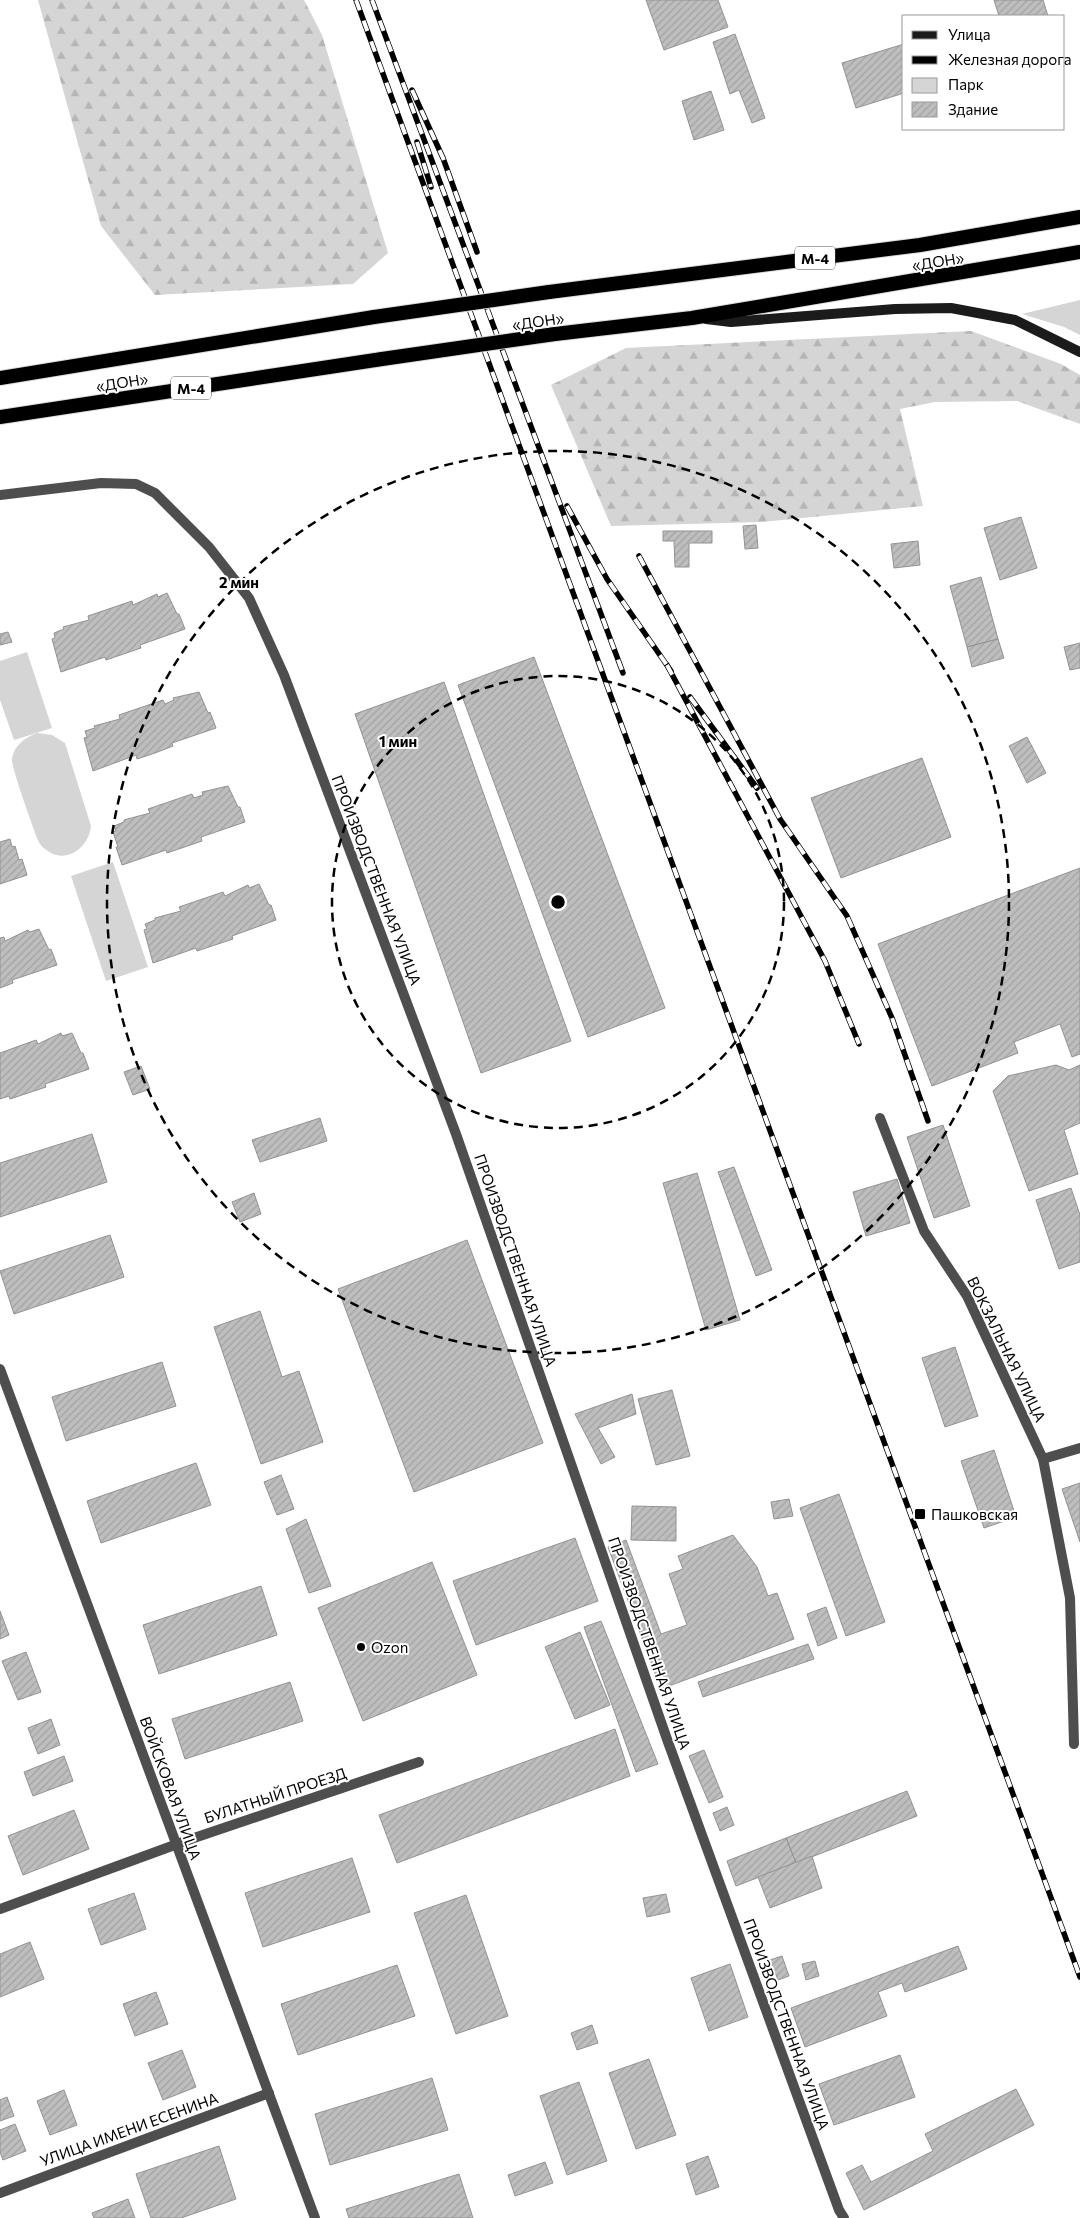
<svg xmlns="http://www.w3.org/2000/svg" width="1080" height="2218" font-family="Commissioner,sans-serif">
<style>
.green{fill:#d5d5d5}
.forest{fill:url(#forest-firs)}
.building{fill:url(#building-hatch);stroke:#929292}
.lines{fill:none;stroke-linecap:round;stroke-linejoin:round}
.trunk-casing{stroke:#dbdbdb;stroke-width:16}
.minor{stroke:#4e4e4e;stroke-width:10}
.secondary{stroke:#1b1b1b;stroke-width:10}
.trunk{stroke:#000;stroke-width:14}
.rail-casing{stroke:#000;stroke-width:5.5}
.rail{stroke:#fff;stroke-width:4;stroke-dasharray:11;stroke-linecap:butt}
.trunk-bridge-casing{stroke:#dbdbdb;stroke-width:16;stroke-linecap:butt}
.trunk-bridge{stroke:#000;stroke-width:14}
.ring{fill:none;stroke:#000;stroke-width:2.5;stroke-dasharray:9 6}
.poi-dot{fill:#000;stroke:#fff;stroke-width:2}
.labels{text-anchor:middle;dominant-baseline:central;stroke-width:4;stroke-linejoin:round;paint-order:stroke}
.shield{fill:#fff;stroke:#4c4c4c;stroke-width:1}
.shield-label{font-size:14px;font-weight:bold;fill:#000}
.street-label{font-size:15px;fill:#000;stroke:#fff}
.poi-label{font-size:15px;fill:#000;stroke:#fff;text-anchor:start}
.centre{fill:#000;stroke:#fff;stroke-width:2.5}
.ring-label{font-size:15px;text-anchor:middle;font-weight:bold;fill:#000;stroke:#fff;stroke-width:4;stroke-linejoin:round;paint-order:stroke}
</style>
<defs>
<pattern id="forest-firs" width="22" height="20" patternUnits="userSpaceOnUse" patternTransform="scale(1.25)"><rect width="22" height="20" fill="#d5d5d5"/><path d="M5 1l3.5 6h-7zM16 11l3.5 6h-7z" fill="#b5b5b5"/></pattern>
<pattern id="building-hatch" width="6" height="6" patternUnits="userSpaceOnUse" patternTransform="scale(1.25)"><rect width="6" height="6" fill="#bebebe"/><path d="M-1 1l2-2M0 6l6-6M5 7l2-2" fill="none" stroke="#a2a2a2"/></pattern>
</defs>
<rect width="100%" height="100%" fill="#fff"/>
<g class="green">
<path d="M 1080,300 L 1080,335 L 1064,327 L 1022,314 Z"/>
<path d="M 27,652 L 52,728 L 14,740 L 0,700 L 0,661 Z"/>
<path d="M 37,733 L 52,735 L 65,743 L 91,826 C 89,848 65,866 45,849 C 42,847 39,843 38,840 C 33,828 12,769 12,760 C 13,746 26,737 37,733 Z"/>
<path d="M 113,862 L 148,967 L 106,981 L 71,876 Z"/>
</g>
<g class="forest">
<path d="M 38,0 L 304,0 L 322,35 L 388,253 L 353,284 L 155,295 L 101,226 Z"/>
<path d="M 971,331 L 1061,364 L 1080,375 L 1080,424 L 1017,401 L 935,402 L 900,409 L 923,506 L 762,522 L 611,526 L 551,385 L 626,348 Z"/>
</g>
<g class="building">
<path d="M 646,0 L 718,0 L 728,27 L 664,50 Z"/>
<path d="M 994,0 L 1043,0 L 1048,16 L 999,16 Z"/>
<path d="M 735,34 L 765,118 L 752,123 L 739,90 L 730,94 L 713,42 Z"/>
<path d="M 904,44 L 904,93 L 856,108 L 842,63 Z"/>
<path d="M 711,91 L 724,130 L 694,140 L 682,101 Z"/>
<path d="M 1021,517 L 1037,568 L 1000,580 L 984,528 Z"/>
<path d="M 756,525 L 758,548 L 745,549 L 743,526 Z"/>
<path d="M 663,531 L 712,531 L 712,543 L 689,543 L 689,567 L 675,567 L 674,541 L 663,541 Z"/>
<path d="M 918,541 L 920,565 L 894,568 L 891,544 Z"/>
<path d="M 981,577 L 998,639 L 967,647 L 950,586 Z"/>
<path d="M 167,593 L 177,614 L 179,614 L 185,629 L 140,645 L 141,648 L 106,660 L 105,657 L 61,672 L 52,639 L 55,638 L 54,633 L 64,629 L 63,627 L 89,620 L 88,616 L 132,601 L 133,605 L 157,594 L 158,597 Z"/>
<path d="M 8,632 L 12,642 L 0,645 L 0,634 Z"/>
<path d="M 998,639 L 1004,658 L 972,667 L 967,647 Z"/>
<path d="M 1080,643 L 1080,668 L 1070,670 L 1064,647 Z"/>
<path d="M 534,657 L 665,1008 L 588,1037 L 458,685 Z"/>
<path d="M 444,682 L 571,1041 L 481,1073 L 355,714 Z"/>
<path d="M 199,692 L 208,713 L 210,712 L 216,728 L 172,743 L 173,746 L 155,753 L 137,759 L 136,755 L 93,771 L 84,738 L 87,737 L 85,731 L 95,728 L 94,726 L 120,719 L 119,715 L 163,700 L 165,704 L 174,700 L 173,698 Z"/>
<path d="M 1027,737 L 1046,773 L 1027,783 L 1009,746 Z"/>
<path d="M 922,758 L 951,837 L 841,878 L 811,798 Z"/>
<path d="M 228,786 L 238,807 L 240,807 L 245,822 L 201,837 L 202,841 L 167,853 L 166,850 L 122,865 L 116,847 L 118,847 L 113,832 L 116,831 L 114,826 L 124,822 L 124,820 L 150,813 L 148,809 L 192,794 L 194,798 L 203,795 L 202,792 Z"/>
<path d="M 10,839 L 12,847 L 15,846 L 19,860 L 22,859 L 27,875 L 0,884 L 0,842 Z"/>
<path d="M 1080,868 L 1080,1054 L 1072,1057 L 1060,1024 L 1014,1042 L 1018,1053 L 932,1086 L 878,944 Z"/>
<path d="M 259,884 L 269,905 L 271,905 L 276,920 L 232,936 L 233,939 L 197,951 L 196,948 L 153,963 L 144,930 L 147,929 L 145,924 L 155,920 L 155,918 L 181,911 L 179,907 L 223,892 L 225,896 L 248,885 L 249,888 Z"/>
<path d="M 39,929 L 49,950 L 51,949 L 57,965 L 12,980 L 13,983 L 0,988 L 0,938 L 4,937 L 5,941 L 28,930 L 30,932 Z"/>
<path d="M 61,1033 L 62,1036 L 72,1033 L 81,1053 L 83,1053 L 89,1069 L 45,1084 L 46,1087 L 10,1099 L 9,1096 L 0,1099 L 0,1053 L 36,1040 L 38,1044 Z"/>
<path d="M 1056,1065 L 1069,1070 L 1080,1065 L 1080,1123 L 1064,1130 L 1078,1174 L 1029,1191 L 993,1091 L 1008,1076 Z"/>
<path d="M 141,1066 L 150,1089 L 133,1095 L 124,1072 Z"/>
<path d="M 320,1118 L 327,1141 L 260,1162 L 252,1140 Z"/>
<path d="M 943,1125 L 970,1206 L 934,1218 L 907,1137 Z"/>
<path d="M 92,1134 L 107,1182 L 0,1217 L 0,1163 Z"/>
<path d="M 734,1167 L 772,1270 L 756,1276 L 718,1172 Z"/>
<path d="M 697,1173 L 740,1320 L 706,1330 L 663,1183 Z"/>
<path d="M 897,1179 L 910,1223 L 866,1236 L 853,1192 Z"/>
<path d="M 1071,1188 L 1080,1215 L 1080,1262 L 1059,1269 L 1036,1200 Z"/>
<path d="M 254,1193 L 261,1214 L 240,1222 L 232,1202 Z"/>
<path d="M 110,1235 L 124,1277 L 14,1314 L 0,1271 Z"/>
<path d="M 467,1240 L 543,1443 L 414,1492 L 338,1289 Z"/>
<path d="M 260,1311 L 282,1377 L 299,1371 L 323,1442 L 261,1464 L 214,1327 Z"/>
<path d="M 955,1347 L 978,1416 L 945,1427 L 922,1358 Z"/>
<path d="M 162,1362 L 176,1406 L 66,1441 L 52,1397 Z"/>
<path d="M 672,1390 L 690,1456 L 656,1465 L 638,1399 Z"/>
<path d="M 632,1394 L 636,1414 L 598,1428 L 615,1457 L 601,1464 L 575,1414 Z"/>
<path d="M 994,1450 L 1016,1517 L 984,1528 L 961,1461 Z"/>
<path d="M 196,1463 L 211,1505 L 101,1543 L 87,1501 Z"/>
<path d="M 281,1475 L 294,1509 L 277,1515 L 264,1482 Z"/>
<path d="M 1080,1483 L 1080,1542 L 1062,1489 Z"/>
<path d="M 839,1494 L 885,1622 L 846,1636 L 800,1508 Z"/>
<path d="M 789,1499 L 793,1516 L 774,1519 L 771,1502 Z"/>
<path d="M 632,1506 L 676,1507 L 676,1541 L 631,1540 Z"/>
<path d="M 306,1519 L 331,1586 L 309,1593 L 286,1529 Z"/>
<path d="M 733,1535 L 757,1567 L 768,1596 L 777,1593 L 794,1639 L 661,1689 L 608,1547 L 626,1540 L 661,1634 L 687,1625 L 669,1574 L 683,1569 L 678,1556 Z"/>
<path d="M 575,1538 L 598,1601 L 476,1645 L 453,1581 Z"/>
<path d="M 432,1562 L 477,1675 L 363,1721 L 318,1608 Z"/>
<path d="M 261,1586 L 277,1635 L 159,1674 L 143,1625 Z"/>
<path d="M 826,1607 L 837,1638 L 818,1646 L 807,1614 Z"/>
<path d="M 0,1611 L 9,1635 L 0,1639 Z"/>
<path d="M 601,1621 L 658,1764 L 636,1772 L 584,1627 Z"/>
<path d="M 580,1632 L 610,1705 L 575,1719 L 545,1647 Z"/>
<path d="M 808,1644 L 814,1659 L 703,1697 L 698,1682 Z"/>
<path d="M 26,1652 L 41,1692 L 18,1700 L 2,1661 Z"/>
<path d="M 290,1682 L 303,1721 L 185,1759 L 172,1719 Z"/>
<path d="M 51,1719 L 60,1745 L 38,1754 L 28,1728 Z"/>
<path d="M 615,1729 L 630,1776 L 397,1863 L 379,1815 Z"/>
<path d="M 704,1750 L 723,1797 L 709,1803 L 689,1756 Z"/>
<path d="M 64,1756 L 73,1781 L 33,1796 L 24,1772 Z"/>
<path d="M 907,1791 L 917,1816 L 796,1863 L 786,1838 Z"/>
<path d="M 727,1807 L 734,1825 L 720,1831 L 713,1813 Z"/>
<path d="M 74,1810 L 89,1849 L 23,1875 L 8,1836 Z"/>
<path d="M 786,1838 L 796,1863 L 736,1886 L 727,1861 Z"/>
<path d="M 812,1856 L 822,1888 L 770,1908 L 758,1877 Z"/>
<path d="M 352,1858 L 370,1912 L 263,1947 L 245,1893 Z"/>
<path d="M 134,1893 L 146,1929 L 101,1945 L 88,1909 Z"/>
<path d="M 666,1894 L 670,1912 L 647,1917 L 643,1898 Z"/>
<path d="M 466,1895 L 508,2016 L 456,2034 L 414,1913 Z"/>
<path d="M 30,1942 L 44,1979 L 0,1997 L 0,1954 Z"/>
<path d="M 958,1946 L 967,1969 L 905,1992 L 902,1983 L 878,1992 L 887,2016 L 805,2047 L 791,2008 Z"/>
<path d="M 782,1956 L 789,1976 L 778,1980 L 770,1960 Z"/>
<path d="M 815,1961 L 819,1976 L 806,1980 L 802,1964 Z"/>
<path d="M 730,1964 L 748,2017 L 709,2031 L 691,1978 Z"/>
<path d="M 397,1965 L 415,2016 L 298,2055 L 281,2004 Z"/>
<path d="M 156,1992 L 168,2024 L 135,2036 L 123,2004 Z"/>
<path d="M 592,2025 L 598,2043 L 577,2050 L 571,2033 Z"/>
<path d="M 182,2050 L 196,2087 L 163,2100 L 148,2063 Z"/>
<path d="M 900,2055 L 915,2097 L 834,2125 L 819,2084 Z"/>
<path d="M 649,2059 L 676,2135 L 636,2149 L 609,2073 Z"/>
<path d="M 432,2078 L 448,2130 L 330,2165 L 315,2114 Z"/>
<path d="M 579,2082 L 607,2161 L 567,2175 L 540,2096 Z"/>
<path d="M 1016,2089 L 1034,2125 L 864,2210 L 846,2173 L 862,2165 L 871,2182 L 933,2151 L 925,2134 Z"/>
<path d="M 64,2090 L 77,2125 L 50,2135 L 37,2101 Z"/>
<path d="M 7,2097 L 14,2116 L 0,2121 L 0,2100 Z"/>
<path d="M 15,2124 L 26,2151 L 3,2160 L 0,2152 L 0,2130 Z"/>
<path d="M 219,2146 L 236,2199 L 181,2218 L 151,2218 L 136,2174 Z"/>
<path d="M 708,2156 L 719,2187 L 696,2195 L 686,2164 Z"/>
<path d="M 545,2162 L 553,2183 L 515,2196 L 508,2175 Z"/>
<path d="M 459,2174 L 473,2218 L 349,2218 L 346,2209 Z"/>
<path d="M 128,2199 L 135,2218 L 94,2218 L 92,2213 Z"/>
</g>
<g class="lines">
<defs>
<g id="trunk">
<path d="M 549,292 L 920,245 L 1080,217"/>
<path d="M 555,334 L 692,318 L 1080,252"/>
<path d="M 0,378 L 374,317"/>
<path d="M 0,417 L 382,359"/>
</g>
</defs>
<use href="#trunk" class="trunk-casing"/>
<g class="minor">
<path d="M 0,495 L 101,483 L 136,484 L 155,493 L 209,547 L 249,598 L 284,675 L 456,1134 L 668,1742 L 839,2210 L 844,2218"/>
<path d="M 880,1118 L 924,1231 L 967,1296 L 1043,1459 L 1080,1448"/>
<path d="M 0,1369 L 315,2218"/>
<path d="M 1043,1459 L 1070,1598 L 1074,1744"/>
<path d="M 0,1909 L 191,1839 L 419,1762"/>
<path d="M 0,2193 L 269,2093"/>
</g>
<path class="secondary" d="M 706,319 L 731,322 L 895,309 L 951,308 L 1015,320 L 1080,352"/>
<use href="#trunk" class="trunk"/>
<defs>
<g id="rail">
<path d="M 356,0 L 1080,1977"/>
<path d="M 372,0 L 623,673"/>
<path d="M 412,90 L 443,158 L 477,252"/>
<path d="M 417,142 L 431,187"/>
<path d="M 567,506 L 607,579 L 671,671"/>
<path d="M 639,556 L 780,819 L 847,916 L 892,1018 L 928,1121"/>
<path d="M 667,665 L 825,961 L 859,1044"/>
<path d="M 690,697 L 757,788"/>
</g>
</defs>
<use href="#rail" class="rail-casing"/>
<use href="#rail" class="rail"/>
<defs>
<g id="trunk-bridge">
<path d="M 374,317 L 549,292"/>
<path d="M 382,359 L 555,334"/>
</g>
</defs>
<use href="#trunk-bridge" class="trunk-bridge-casing"/>
<use href="#trunk-bridge" class="trunk-bridge"/>
</g>
<g class="ring">
<circle cx="558" cy="902" r="226"/>
<circle cx="558" cy="902" r="451"/>
</g>
<g class="poi-dot">
<rect x="914" y="1508" width="12" height="12" rx="2.5"/>
<circle cx="361" cy="1647" r="5"/>
</g>
<g class="labels">
<g class="shield">
<rect x="795" y="246.5" width="40" height="23" rx="4"/>
<rect x="171" y="376.5" width="40" height="23" rx="4"/>
</g>
<g class="shield-label">
<text x="815" y="258">М-4</text>
<text x="191" y="388">М-4</text>
</g>
<g class="street-label">
<text transform="translate(938 261) rotate(-9)">«ДОН»</text>
<text transform="translate(538 321) rotate(-8)">«ДОН»</text>
<text transform="translate(122 382) rotate(-9)">«ДОН»</text>
<text transform="translate(377 880) rotate(69)">ПРОИЗВОДСТВЕННАЯ УЛИЦА</text>
<text transform="translate(516 1260) rotate(71)">ПРОИЗВОДСТВЕННАЯ УЛИЦА</text>
<text transform="translate(1007 1349) rotate(64)">ВОКЗАЛЬНАЯ УЛИЦА</text>
<text transform="translate(650 1643) rotate(71)">ПРОИЗВОДСТВЕННАЯ УЛИЦА</text>
<text transform="translate(171 1788) rotate(70)">ВОЙСКОВАЯ УЛИЦА</text>
<text transform="translate(275 1795) rotate(-18)">БУЛАТНЫЙ ПРОЕЗД</text>
<text transform="translate(787 2024) rotate(70)">ПРОИЗВОДСТВЕННАЯ УЛИЦА</text>
<text transform="translate(129 2129) rotate(-20)">УЛИЦА ИМЕНИ ЕСЕНИНА</text>
</g>
<g class="poi-label">
<text x="931" y="1514">Пашковская</text>
<text x="371" y="1647">Ozon</text>
</g>
</g>
<circle cx="558" cy="902" r="8" class="centre"/>
<g class="ring-label">
<text x="239" y="588">2 мин</text>
<text x="398" y="747">1 мин</text>
</g>
<rect x="902" y="15" width="162" height="115" fill="#ffffff" stroke="#999999"/>
<rect x="912" y="31" width="25" height="8" fill="#1b1b1b" stroke="#999999"/>
<text x="948" y="40" font-size="15" fill="#000000">Улица</text>
<rect x="912" y="56" width="25" height="8" fill="#000000" stroke="#999999"/>
<text x="948" y="65" font-size="15" fill="#000000">Железная дорога</text>
<rect x="912" y="78" width="25" height="15" fill="#d5d5d5" stroke="#999999"/>
<text x="948" y="90" font-size="15" fill="#000000">Парк</text>
<rect x="912" y="102" width="25" height="15" fill="url(#building-hatch)" stroke="#999999"/>
<text x="948" y="115" font-size="15" fill="#000000">Здание</text>
</svg>
